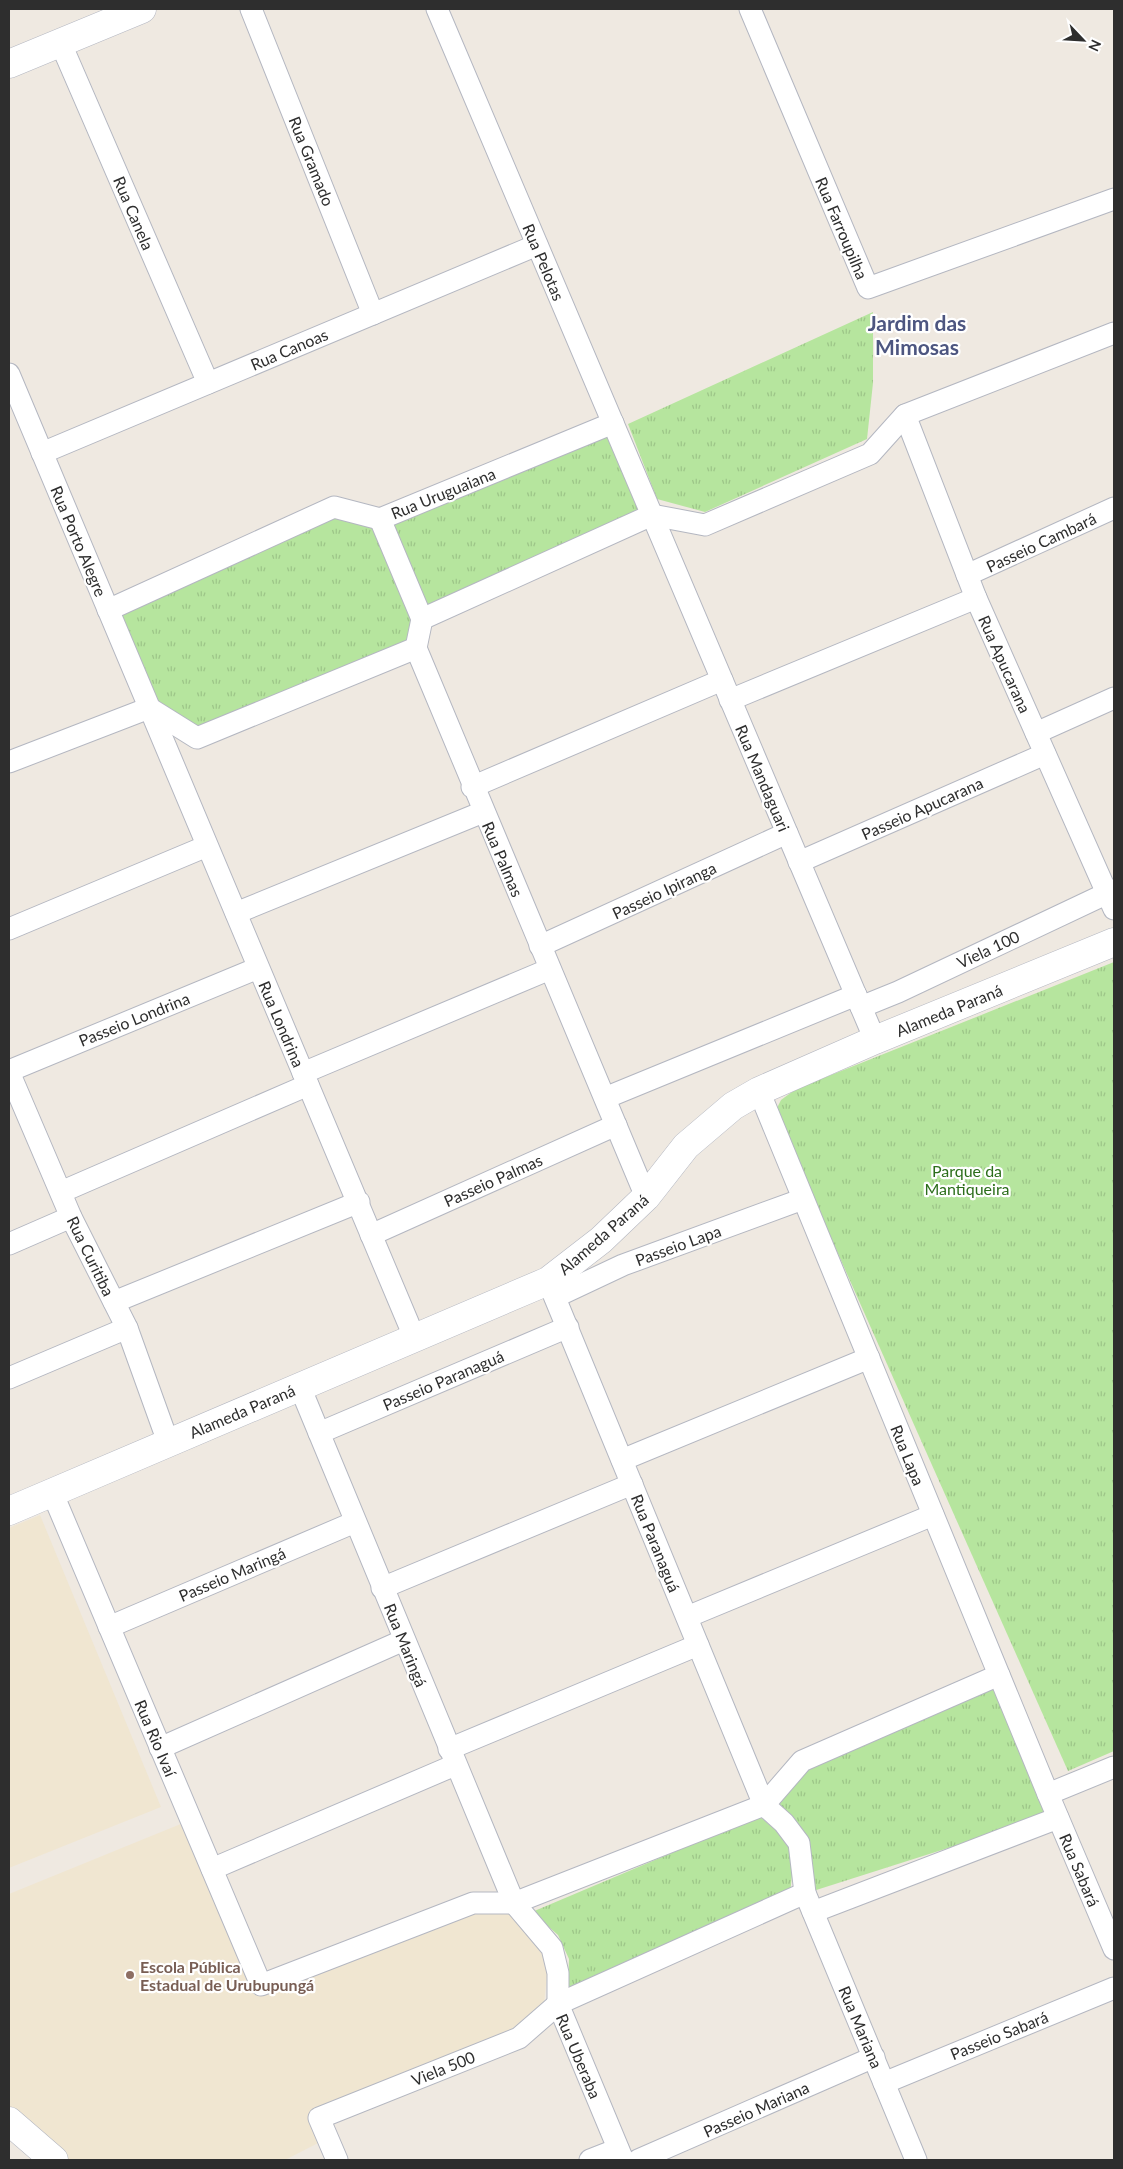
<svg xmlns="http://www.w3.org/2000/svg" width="1123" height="2169" font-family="Lato,sans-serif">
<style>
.education{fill:#f0e6d1}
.park{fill:url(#park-tufts)}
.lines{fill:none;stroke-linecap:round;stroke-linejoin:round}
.street-casing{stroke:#b4b7c1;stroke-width:23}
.secondary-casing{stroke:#b4b7c1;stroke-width:29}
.street{stroke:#fff;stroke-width:21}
.secondary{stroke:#fff;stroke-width:28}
.education-dot{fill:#8d6e63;stroke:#fff;stroke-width:2}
.labels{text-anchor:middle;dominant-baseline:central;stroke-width:4.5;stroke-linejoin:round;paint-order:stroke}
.street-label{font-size:16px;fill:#2e2e2e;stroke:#fff}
.park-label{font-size:16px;fill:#2c6e1b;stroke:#fff}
.education-label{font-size:16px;font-weight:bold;fill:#785e54;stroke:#fff;text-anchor:start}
.district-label{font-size:21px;font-weight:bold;fill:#4d5680;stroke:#fff}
</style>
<defs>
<pattern id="park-tufts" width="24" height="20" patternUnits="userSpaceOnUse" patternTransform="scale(1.25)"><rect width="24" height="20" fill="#b6e59e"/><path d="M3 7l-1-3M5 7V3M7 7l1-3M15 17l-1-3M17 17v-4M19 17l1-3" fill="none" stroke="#9dc588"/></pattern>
</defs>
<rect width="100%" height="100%" fill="#efe9e1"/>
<g class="education">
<path d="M 40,1515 L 161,1807 L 9,1868 L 9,1528 Z"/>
<path d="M 188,1821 L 260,1996 L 472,1906 L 516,1911 L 549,1955 L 544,2004 L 512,2029 L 313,2112 L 324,2140 L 285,2160 L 61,2160 L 9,2112 L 9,1894 Z"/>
</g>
<g class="park">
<path d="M 873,312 L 873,383 L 867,439 L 705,512 L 657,499 L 628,424 Z"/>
<path d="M 609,433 L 645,511 L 424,612 L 387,521 Z"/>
<path d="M 334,515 L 374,522 L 416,619 L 411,644 L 200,732 L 155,702 L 116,613 Z"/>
<path d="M 1114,962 L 1114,1751 L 1068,1771 L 775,1112 L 781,1100 L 796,1089 Z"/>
<path d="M 996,1686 L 1048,1812 L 1030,1822 L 810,1892 L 773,1803 L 809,1767 Z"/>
<path d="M 759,1816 L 795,1846 L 790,1894 L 568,1988 L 569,1959 L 558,1935 L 532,1912 Z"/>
</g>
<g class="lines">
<defs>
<g id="street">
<path d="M 251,9 L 373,314"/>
<path d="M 437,9 L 875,1040"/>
<path d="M 750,9 L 868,288 L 1114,199"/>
<path d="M 61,44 L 208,383"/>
<path d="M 9,374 L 415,1339"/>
<path d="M 905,415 L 976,598 L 1114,909"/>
<path d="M 42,453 L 537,245"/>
<path d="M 380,519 L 422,619 L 416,648 L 646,1197"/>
<path d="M 967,575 L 1114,508"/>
<path d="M 108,610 L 334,507 L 380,519 L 613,423"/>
<path d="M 422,619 L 652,515 L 705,525 L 870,454 L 905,415 L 1114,333"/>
<path d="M 730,700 L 976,598"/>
<path d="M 1036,733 L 1114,698"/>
<path d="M 9,762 L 149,708 L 197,738 L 416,648"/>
<path d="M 472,787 L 722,680"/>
<path d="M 799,862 L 1045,754"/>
<path d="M 236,913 L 483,812"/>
<path d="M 9,929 L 207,846"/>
<path d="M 540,946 L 787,833"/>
<path d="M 861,1007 L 898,992 L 1114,890"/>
<path d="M 9,1071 L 258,968"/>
<path d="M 9,1072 L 71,1217 L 127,1328 L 168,1442"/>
<path d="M 303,1073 L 550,969"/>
<path d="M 759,1091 L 1048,1794 L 1114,1949"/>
<path d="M 605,1098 L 856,995"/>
<path d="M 61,1192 L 308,1085"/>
<path d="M 371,1235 L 616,1125"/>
<path d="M 9,1244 L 71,1217"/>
<path d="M 548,1281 L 764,1805 L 784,1823 L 799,1843 L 805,1893 L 916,2160"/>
<path d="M 555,1297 L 623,1265 L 803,1199"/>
<path d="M 114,1302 L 359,1202"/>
<path d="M 9,1378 L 127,1328"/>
<path d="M 300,1387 L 514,1903 L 552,1948 L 558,1973 L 558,2004 L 623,2160"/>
<path d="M 319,1433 L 568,1327"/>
<path d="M 622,1460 L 869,1358"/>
<path d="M 52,1492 L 261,1985 L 473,1903 L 514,1903 L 764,1805 L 802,1761 L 999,1675"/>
<path d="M 382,1588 L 632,1484"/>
<path d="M 687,1617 L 933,1515"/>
<path d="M 109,1627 L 355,1522"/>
<path d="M 160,1748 L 404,1640"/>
<path d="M 449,1749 L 698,1645"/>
<path d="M 1048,1794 L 1114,1767"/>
<path d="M 212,1869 L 455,1765"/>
<path d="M 813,1912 L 1058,1818"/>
<path d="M 884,2083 L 1114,1988"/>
<path d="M 337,2160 L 319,2118 L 519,2038 L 558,2004 L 805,1893"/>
<path d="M 590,2160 L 618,2149"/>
<path d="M 638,2160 L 874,2057"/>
</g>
<g id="secondary">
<path d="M 9,64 L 142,9"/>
<path d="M 9,1511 L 548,1281 L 601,1240 L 646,1197 L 686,1146 L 733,1106 L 759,1091 L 875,1040 L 1114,942"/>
<path d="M 9,2121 L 54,2160"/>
</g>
</defs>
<use href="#street" class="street-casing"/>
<use href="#secondary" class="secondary-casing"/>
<use href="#street" class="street"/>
<use href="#secondary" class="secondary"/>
</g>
<circle class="education-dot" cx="130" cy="1975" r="5"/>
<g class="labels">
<g class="street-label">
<text transform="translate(312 161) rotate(68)">Rua Gramado</text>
<text transform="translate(134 213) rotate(67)">Rua Canela</text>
<text transform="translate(842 228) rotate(67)">Rua Farroupilha</text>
<text transform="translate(544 262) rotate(67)">Rua Pelotas</text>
<text transform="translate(289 349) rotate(-23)">Rua Canoas</text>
<text transform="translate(443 493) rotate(-22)">Rua Uruguaiana</text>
<text transform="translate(79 541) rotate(67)">Rua Porto Alegre</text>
<text transform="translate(1041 542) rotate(-25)">Passeio Cambará</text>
<text transform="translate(1005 664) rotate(66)">Rua Apucarana</text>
<text transform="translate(763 778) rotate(67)">Rua Mandaguari</text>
<text transform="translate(922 808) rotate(-24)">Passeio Apucarana</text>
<text transform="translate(503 859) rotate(67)">Rua Palmas</text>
<text transform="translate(664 890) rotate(-25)">Passeio Ipiranga</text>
<text transform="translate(988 949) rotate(-25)">Viela 100</text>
<text transform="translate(949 1010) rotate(-22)">Alameda Paraná</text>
<text transform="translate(134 1019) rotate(-22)">Passeio Londrina</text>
<text transform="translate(282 1024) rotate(67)">Rua Londrina</text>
<text transform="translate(493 1180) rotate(-24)">Passeio Palmas</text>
<text transform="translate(603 1234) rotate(-41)">Alameda Paraná</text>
<text transform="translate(678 1245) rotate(-20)">Passeio Lapa</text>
<text transform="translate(91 1256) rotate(64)">Rua Curitiba</text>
<text transform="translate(443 1380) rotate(-23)">Passeio Paranaguá</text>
<text transform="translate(242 1411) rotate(-23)">Alameda Paraná</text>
<text transform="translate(908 1455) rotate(68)">Rua Lapa</text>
<text transform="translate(656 1543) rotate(68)">Rua Paranaguá</text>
<text transform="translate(232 1574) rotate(-23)">Passeio Maringá</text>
<text transform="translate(406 1645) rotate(68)">Rua Maringá</text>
<text transform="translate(156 1738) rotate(67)">Rua Rio Ivaí</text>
<text transform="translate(1080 1870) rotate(67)">Rua Sabará</text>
<text transform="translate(861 2027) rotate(67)">Rua Mariana</text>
<text transform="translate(999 2035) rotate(-22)">Passeio Sabará</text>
<text transform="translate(579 2056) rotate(67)">Rua Uberaba</text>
<text transform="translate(443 2068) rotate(-22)">Viela 500</text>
<text transform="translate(756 2109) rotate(-24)">Passeio Mariana</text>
</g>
<g class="park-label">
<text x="967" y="1170">Parque da<tspan x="967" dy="18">Mantiqueira</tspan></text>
</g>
<g class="education-label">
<text x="140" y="1966">Escola Pública<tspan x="140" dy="18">Estadual de Urubupungá</tspan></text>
</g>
<g class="district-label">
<text x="917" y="322">Jardim das<tspan x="917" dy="24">Mimosas</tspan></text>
</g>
</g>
<rect width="1123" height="2169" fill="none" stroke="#2e2e2e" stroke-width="20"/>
<g transform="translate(1083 40) rotate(115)" stroke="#ffffff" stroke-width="4" paint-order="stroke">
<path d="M0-4L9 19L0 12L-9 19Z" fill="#2e2e2e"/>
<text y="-8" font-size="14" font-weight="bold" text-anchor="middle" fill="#2e2e2e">N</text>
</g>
</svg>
